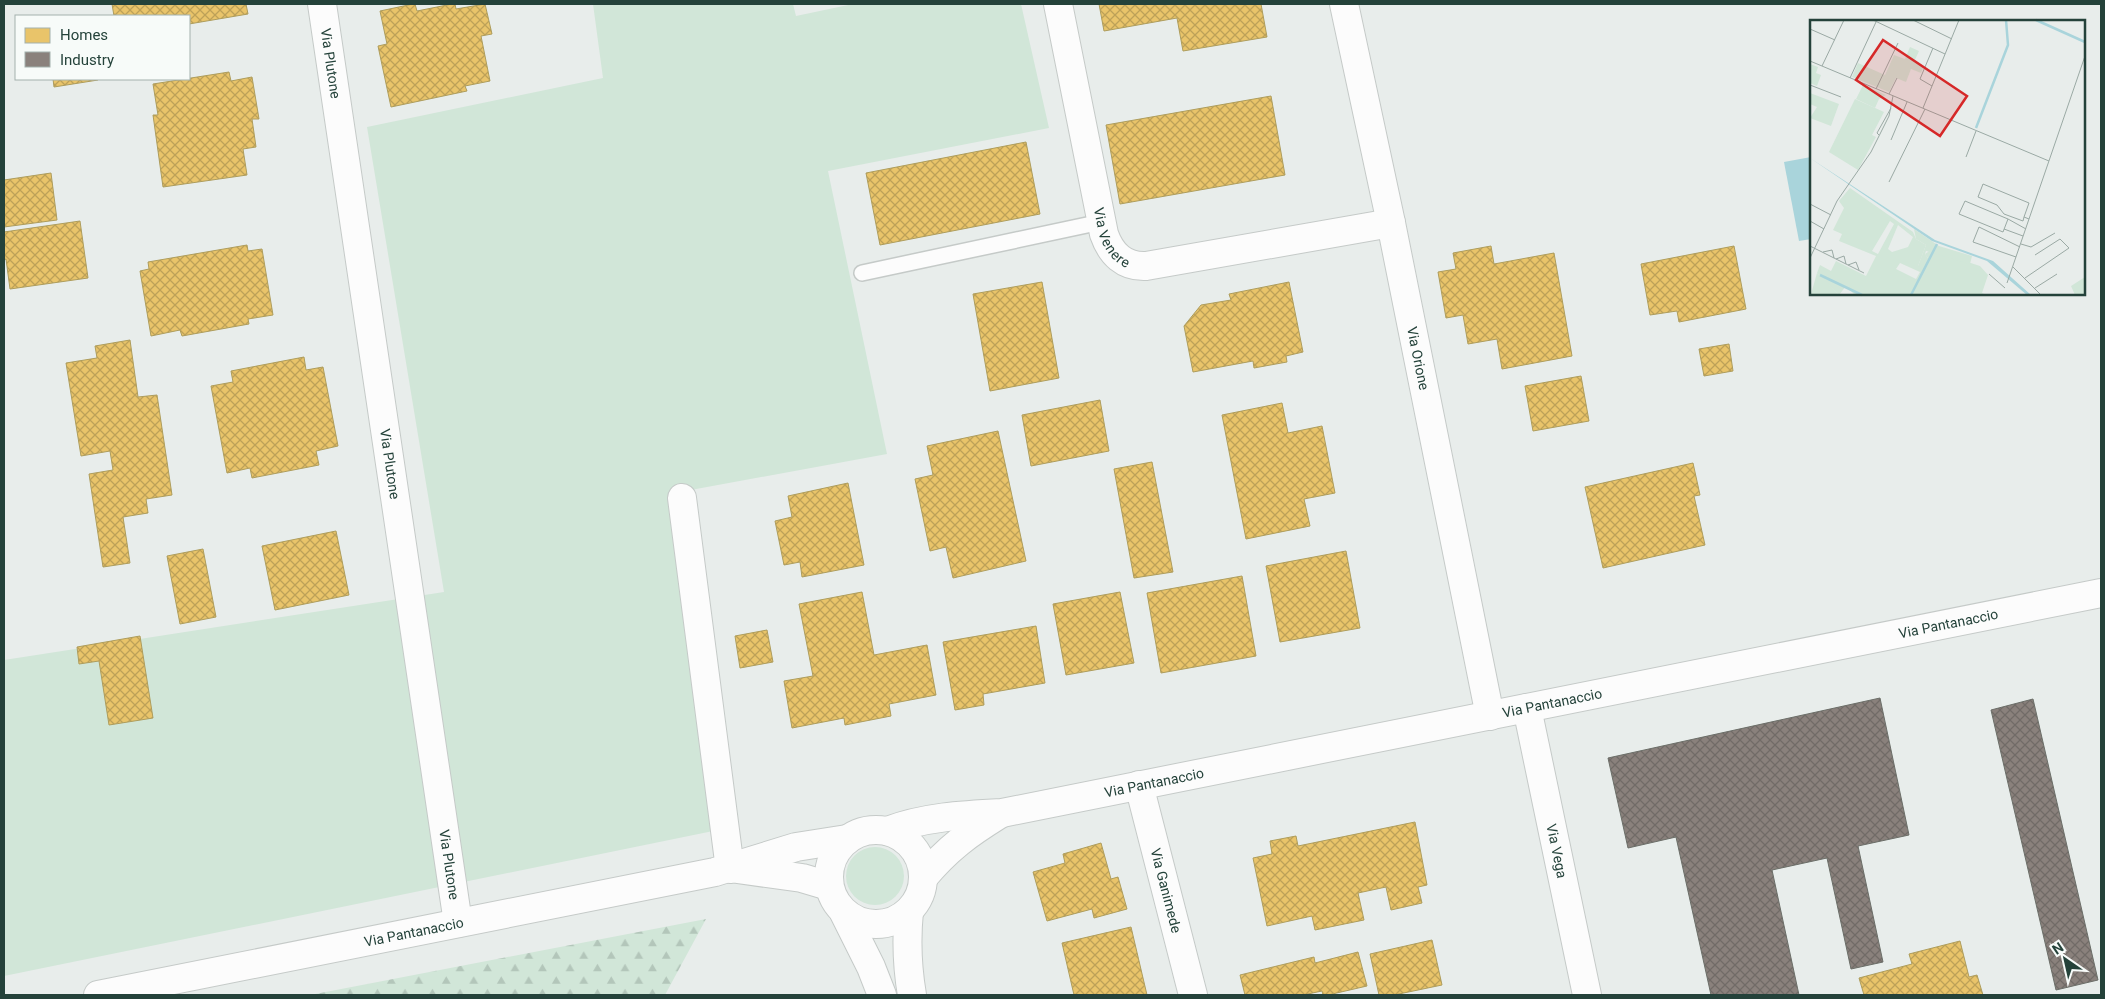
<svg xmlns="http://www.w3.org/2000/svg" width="2105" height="999" font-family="Roboto,sans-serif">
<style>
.grass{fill:#d1e6d8}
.forest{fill:url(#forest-firs)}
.water{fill:#a9d4db}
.homes{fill:url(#homes-cross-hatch);stroke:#ae9d5c}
.industry{fill:url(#industry-cross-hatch);stroke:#6b6e68}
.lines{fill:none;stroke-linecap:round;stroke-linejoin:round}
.service-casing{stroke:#c5cac8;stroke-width:18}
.minor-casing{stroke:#c5cac8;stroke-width:30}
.tertiary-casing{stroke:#c5cac8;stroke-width:30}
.service{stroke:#fcfcfc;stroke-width:15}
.minor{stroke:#fcfcfc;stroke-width:28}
.tertiary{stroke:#fcfcfc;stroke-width:28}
.labels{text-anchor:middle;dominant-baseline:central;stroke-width:5;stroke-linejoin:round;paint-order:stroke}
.street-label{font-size:14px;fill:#24423a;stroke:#f7fbf9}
.inset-river{fill:none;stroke:#a9d4db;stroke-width:2.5}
.inset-road{fill:none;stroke:#9aa9a4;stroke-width:1}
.view{fill:#d62828;fill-opacity:0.15;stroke:#d62828;stroke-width:2.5}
.inset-edge{fill:none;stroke:#24423a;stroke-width:2.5}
</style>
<defs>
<pattern id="forest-firs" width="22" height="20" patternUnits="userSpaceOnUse" patternTransform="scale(1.25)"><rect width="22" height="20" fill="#d1e6d8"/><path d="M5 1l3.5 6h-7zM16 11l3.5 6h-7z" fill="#b3c6ba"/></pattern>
<pattern id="homes-cross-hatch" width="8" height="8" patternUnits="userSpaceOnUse" patternTransform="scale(1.25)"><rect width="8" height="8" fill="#e9c46a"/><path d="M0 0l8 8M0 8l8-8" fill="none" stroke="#bda158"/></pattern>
<pattern id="industry-cross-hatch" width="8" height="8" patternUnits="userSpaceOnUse" patternTransform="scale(1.25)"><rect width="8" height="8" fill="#8a817c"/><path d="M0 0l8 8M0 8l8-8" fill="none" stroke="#716b67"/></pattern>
</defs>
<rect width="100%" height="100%" fill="#e8edeb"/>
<g class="grass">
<path d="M 593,4 L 793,4 L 796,16 L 853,4 L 1021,4 L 1049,128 L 828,171 L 887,454 L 669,494 L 718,830 L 4,976 L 4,660 L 444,592 L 367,127 L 603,78 Z"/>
<circle cx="875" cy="876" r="29"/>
</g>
<path class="forest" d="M 706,919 L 665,995 L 310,995 Z"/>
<path class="water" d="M 1811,157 L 1811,239 L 1799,241 L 1784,162 Z"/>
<g class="homes">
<path d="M 112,4 L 246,4 L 248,14 L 189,24 L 189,16 L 114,16 Z"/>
<path d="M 413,4 L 415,4 L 417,11 L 452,4 L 455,4 L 456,9 L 485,4 L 492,34 L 481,36 L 490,81 L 465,86 L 467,91 L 391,107 L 378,46 L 387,44 L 380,11 Z"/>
<path d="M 1099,4 L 1261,4 L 1267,37 L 1183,51 L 1177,18 L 1104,31 Z"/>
<path d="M 229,72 L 231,81 L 252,77 L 259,119 L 252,119 L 256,147 L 243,149 L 247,175 L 163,187 L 153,115 L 158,115 L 153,84 Z"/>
<path d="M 53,79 L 98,79 L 98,80 L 54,87 Z"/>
<path d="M 1271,96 L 1285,175 L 1120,204 L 1106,125 Z"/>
<path d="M 1026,142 L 1040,214 L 880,245 L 866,173 Z"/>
<path d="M 51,173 L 57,220 L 4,227 L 4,180 Z"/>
<path d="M 80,221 L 88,278 L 10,289 L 6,259 L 4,260 L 4,232 Z"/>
<path d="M 247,245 L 248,251 L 262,249 L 273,315 L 248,319 L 249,324 L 182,336 L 180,330 L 151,336 L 140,271 L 149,269 L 148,262 Z"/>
<path d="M 1491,246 L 1494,264 L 1554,253 L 1572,356 L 1502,369 L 1497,339 L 1468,344 L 1463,315 L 1446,318 L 1438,272 L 1456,269 L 1453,253 Z"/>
<path d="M 1734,246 L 1746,309 L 1679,322 L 1677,311 L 1650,315 L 1641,264 Z"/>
<path d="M 1042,282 L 1059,378 L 990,391 L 973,294 Z"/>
<path d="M 1289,282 L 1303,352 L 1286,356 L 1287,362 L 1254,368 L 1253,361 L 1193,372 L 1184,326 L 1201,305 L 1231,300 L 1229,294 Z"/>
<path d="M 130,340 L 138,397 L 157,395 L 172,495 L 146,499 L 148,513 L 123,517 L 130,563 L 103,567 L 89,474 L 113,470 L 110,451 L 81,456 L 66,363 L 97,358 L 95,346 Z"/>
<path d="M 1729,344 L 1733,371 L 1704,376 L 1699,349 Z"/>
<path d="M 304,357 L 306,370 L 323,367 L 338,446 L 316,451 L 319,465 L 252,478 L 250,468 L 227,473 L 211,386 L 233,382 L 231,371 Z"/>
<path d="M 1581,376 L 1589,421 L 1533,431 L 1525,386 Z"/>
<path d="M 1100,400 L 1109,451 L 1031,466 L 1022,415 Z"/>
<path d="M 1282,403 L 1288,433 L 1322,426 L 1335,493 L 1304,499 L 1310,526 L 1246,539 L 1222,415 Z"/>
<path d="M 998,431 L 1026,561 L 953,578 L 946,547 L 930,551 L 915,479 L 933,475 L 927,446 Z"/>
<path d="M 1152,462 L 1173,572 L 1134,578 L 1114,469 Z"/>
<path d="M 1693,463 L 1700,495 L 1694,496 L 1705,545 L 1603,568 L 1585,487 Z"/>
<path d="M 848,483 L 864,565 L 802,577 L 800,562 L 784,565 L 775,521 L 792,517 L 788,496 Z"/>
<path d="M 336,531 L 349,595 L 275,610 L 262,546 Z"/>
<path d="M 203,549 L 216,617 L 180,624 L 167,556 Z"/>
<path d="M 1346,551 L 1360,628 L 1280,642 L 1266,566 Z"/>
<path d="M 1242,576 L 1256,656 L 1161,673 L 1147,593 Z"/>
<path d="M 862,592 L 874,655 L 927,645 L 936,695 L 889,704 L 891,716 L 845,725 L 844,718 L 792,728 L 784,681 L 813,676 L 799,604 Z"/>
<path d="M 1120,592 L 1134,663 L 1066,675 L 1053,604 Z"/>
<path d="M 1036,626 L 1045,683 L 983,694 L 984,705 L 955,710 L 943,642 Z"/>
<path d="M 767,630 L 773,662 L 740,668 L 735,636 Z"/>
<path d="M 140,636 L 153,718 L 109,725 L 99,661 L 79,664 L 77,647 Z"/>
<path d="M 1415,822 L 1427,885 L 1418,887 L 1422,903 L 1391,910 L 1386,887 L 1358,893 L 1364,920 L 1315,930 L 1312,916 L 1267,926 L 1253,858 L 1272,854 L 1270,841 L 1296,836 L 1298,846 Z"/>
<path d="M 1101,843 L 1111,879 L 1118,877 L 1127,909 L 1094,918 L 1092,909 L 1047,921 L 1033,872 L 1065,863 L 1063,854 Z"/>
<path d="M 1131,927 L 1147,995 L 1074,995 L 1062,943 Z"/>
<path d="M 1432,940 L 1442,985 L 1394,995 L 1379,995 L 1370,954 Z"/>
<path d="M 1960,941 L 1969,977 L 1977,975 L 1983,995 L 1864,995 L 1859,978 L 1912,964 L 1909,954 Z"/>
<path d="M 1358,952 L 1367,986 L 1328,995 L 1323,995 L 1322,991 L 1303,995 L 1245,995 L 1240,975 L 1314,957 L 1315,963 Z"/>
</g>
<g class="industry">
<path d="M 1880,698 L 1909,835 L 1858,846 L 1883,962 L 1851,969 L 1827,858 L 1772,870 L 1799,995 L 1711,995 L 1676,837 L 1628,848 L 1608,758 Z"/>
<path d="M 2033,699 L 2098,980 L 2056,990 L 1991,710 Z"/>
</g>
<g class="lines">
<defs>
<path id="service" d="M 862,273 L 1101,222"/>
<g id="minor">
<path id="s1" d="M 322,4 L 458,923"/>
<path id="s2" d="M 1058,4 L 1104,234 C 1111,254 1124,267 1146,266 L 1391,223"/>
<path id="s3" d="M 1344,4 L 1391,223 L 1490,716"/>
<path d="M 682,498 L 730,869"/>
<path id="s4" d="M 1527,708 L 1587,995"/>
<path id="s5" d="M 1139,785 L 1193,995"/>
</g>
<g id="tertiary">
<circle cx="876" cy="877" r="47"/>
<path id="s6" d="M 887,831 C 924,817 962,815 1002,813 L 2101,593"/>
<path d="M 737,869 L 802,878 L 829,886"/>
<path d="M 923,878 C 948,848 968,834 1000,814"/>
<path d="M 909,911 C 906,941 907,966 912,995"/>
<path d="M 844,913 L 871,967 L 882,995"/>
<path id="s7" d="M 98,995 L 715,872 L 796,847 L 847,839"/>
</g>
</defs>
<use href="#service" class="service-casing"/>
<use href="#minor" class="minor-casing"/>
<use href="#tertiary" class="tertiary-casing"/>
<use href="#service" class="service"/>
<use href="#minor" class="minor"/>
<use href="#tertiary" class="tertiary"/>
</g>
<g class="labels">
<g class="street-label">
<text stroke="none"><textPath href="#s1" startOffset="60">Via Plutone</textPath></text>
<text stroke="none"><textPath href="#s2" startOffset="241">Via Venere</textPath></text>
<text stroke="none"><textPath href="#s3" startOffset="362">Via Orione</textPath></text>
<text stroke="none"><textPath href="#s1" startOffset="465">Via Plutone</textPath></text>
<text stroke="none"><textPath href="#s6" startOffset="1082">Via Pantanaccio</textPath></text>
<text stroke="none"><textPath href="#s6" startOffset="678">Via Pantanaccio</textPath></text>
<text stroke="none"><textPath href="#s6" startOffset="272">Via Pantanaccio</textPath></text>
<text stroke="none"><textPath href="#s4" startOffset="146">Via Vega</textPath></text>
<text stroke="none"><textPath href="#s1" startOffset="870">Via Plutone</textPath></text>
<text stroke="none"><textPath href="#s5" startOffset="109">Via Ganimede</textPath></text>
<text stroke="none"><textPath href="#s7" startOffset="322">Via Pantanaccio</textPath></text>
</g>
</g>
<g transform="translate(1810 20)">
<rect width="275" height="275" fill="#e8edeb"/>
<path d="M 100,27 L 109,31 L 104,42 L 114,46 L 111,53 L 101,49 L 96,62 L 86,58 L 79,72 L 42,57 L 48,43 L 75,55 L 84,35 L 95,39 ZM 45,79 L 74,92 L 62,115 L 66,117 L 48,150 L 19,132 ZM 40,168 L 103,212 L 106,219 L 116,225 L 108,246 L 120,241 L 115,234 L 121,230 L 170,246 L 178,255 L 172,273 L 177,275 L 45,275 L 36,266 L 29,275 L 7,253 L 10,245 L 21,251 L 26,241 L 56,256 L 66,236 L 29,221 L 32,214 L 23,210 L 34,188 L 29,181 ZM 80,201 L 84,204 L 68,234 L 62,231 ZM 88,205 L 103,217 L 98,227 L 82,232 L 78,229 ZM 90,243 L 110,252 L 106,259 L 86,249 Z" fill="#d1e6d8" fill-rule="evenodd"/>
<path d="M 0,44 L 8,47 L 6,53 L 11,55 L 7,66 L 0,63 ZM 53,65 L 76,75 L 69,79 L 65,88 L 46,79 ZM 104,209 L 129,226 L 162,236 L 160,244 L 116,231 L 115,234 L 120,241 L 115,251 L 108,246 L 116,225 L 106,219 ZM 7,253 L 16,261 L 29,275 L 1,274 ZM 275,257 L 275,275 L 265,275 L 261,266 Z" fill="#d1e6d8"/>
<path d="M 0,73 L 29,84 L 21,106 L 0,98 L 7,87 L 0,84 Z" fill="#d1e6d8"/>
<path d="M 0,138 L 125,220 L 183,241 L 221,275 L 217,275 L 177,241 L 122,221 Z" fill="#a9d4db"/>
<path class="inset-river" d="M 226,0 L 275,22M 166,108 L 198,25 L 196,0M 10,255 L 52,275M 101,275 L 127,224"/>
<path class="inset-road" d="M 63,0 L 135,34M 103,0 L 142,19M 0,9 L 25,20M 0,41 L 239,141M 12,46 L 34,0M 40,58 L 66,2M 0,65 L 31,77M 122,66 L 110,59 L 123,28M 66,69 L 88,23M 79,74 L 87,58M 113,88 L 149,0M 69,115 L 67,113 L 81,88M 81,120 L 97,82M 156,137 L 166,111M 79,162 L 115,89M 0,184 L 21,195M 214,197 L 219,183 L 173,164 L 168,177 L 187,185 L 194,194 L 213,201 L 214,197 L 219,199M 198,199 L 193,212 L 149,194 L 155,181 L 198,199 L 216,209M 0,201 L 14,209M 194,209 L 213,216M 211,224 L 221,227 L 245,213M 0,226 L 54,253M 13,232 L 22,230 L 24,238M 206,237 L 163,222 L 169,207 L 210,227M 0,238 L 27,181 L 61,132 L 79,96 L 83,76M 26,239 L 34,236 L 36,244M 38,245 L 46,242 L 49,250M 203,247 L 231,275M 179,254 L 195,268M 215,258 L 259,228 L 250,219 L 225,235M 197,263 L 275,36M 225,268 L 247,254"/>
<path class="view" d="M 73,20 L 157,76 L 130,116 L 46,60 Z"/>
<rect width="275" height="275" class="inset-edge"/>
</g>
<rect width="2105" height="999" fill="none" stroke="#24423a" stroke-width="10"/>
<rect x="15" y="15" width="175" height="65" fill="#f7fbf9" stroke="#a3b1ad"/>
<rect x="25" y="28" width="25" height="15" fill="#e9c46a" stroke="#a3b1ad"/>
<text x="60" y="40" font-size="15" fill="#24423a">Homes</text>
<rect x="25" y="52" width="25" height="15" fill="#8a817c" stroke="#a3b1ad"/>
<text x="60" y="65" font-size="15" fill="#24423a">Industry</text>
<g transform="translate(2065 959) rotate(326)" stroke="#f7fbf9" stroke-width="4" paint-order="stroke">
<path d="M0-4L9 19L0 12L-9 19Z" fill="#24423a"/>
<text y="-8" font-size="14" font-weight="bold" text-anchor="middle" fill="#24423a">N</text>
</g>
</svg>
